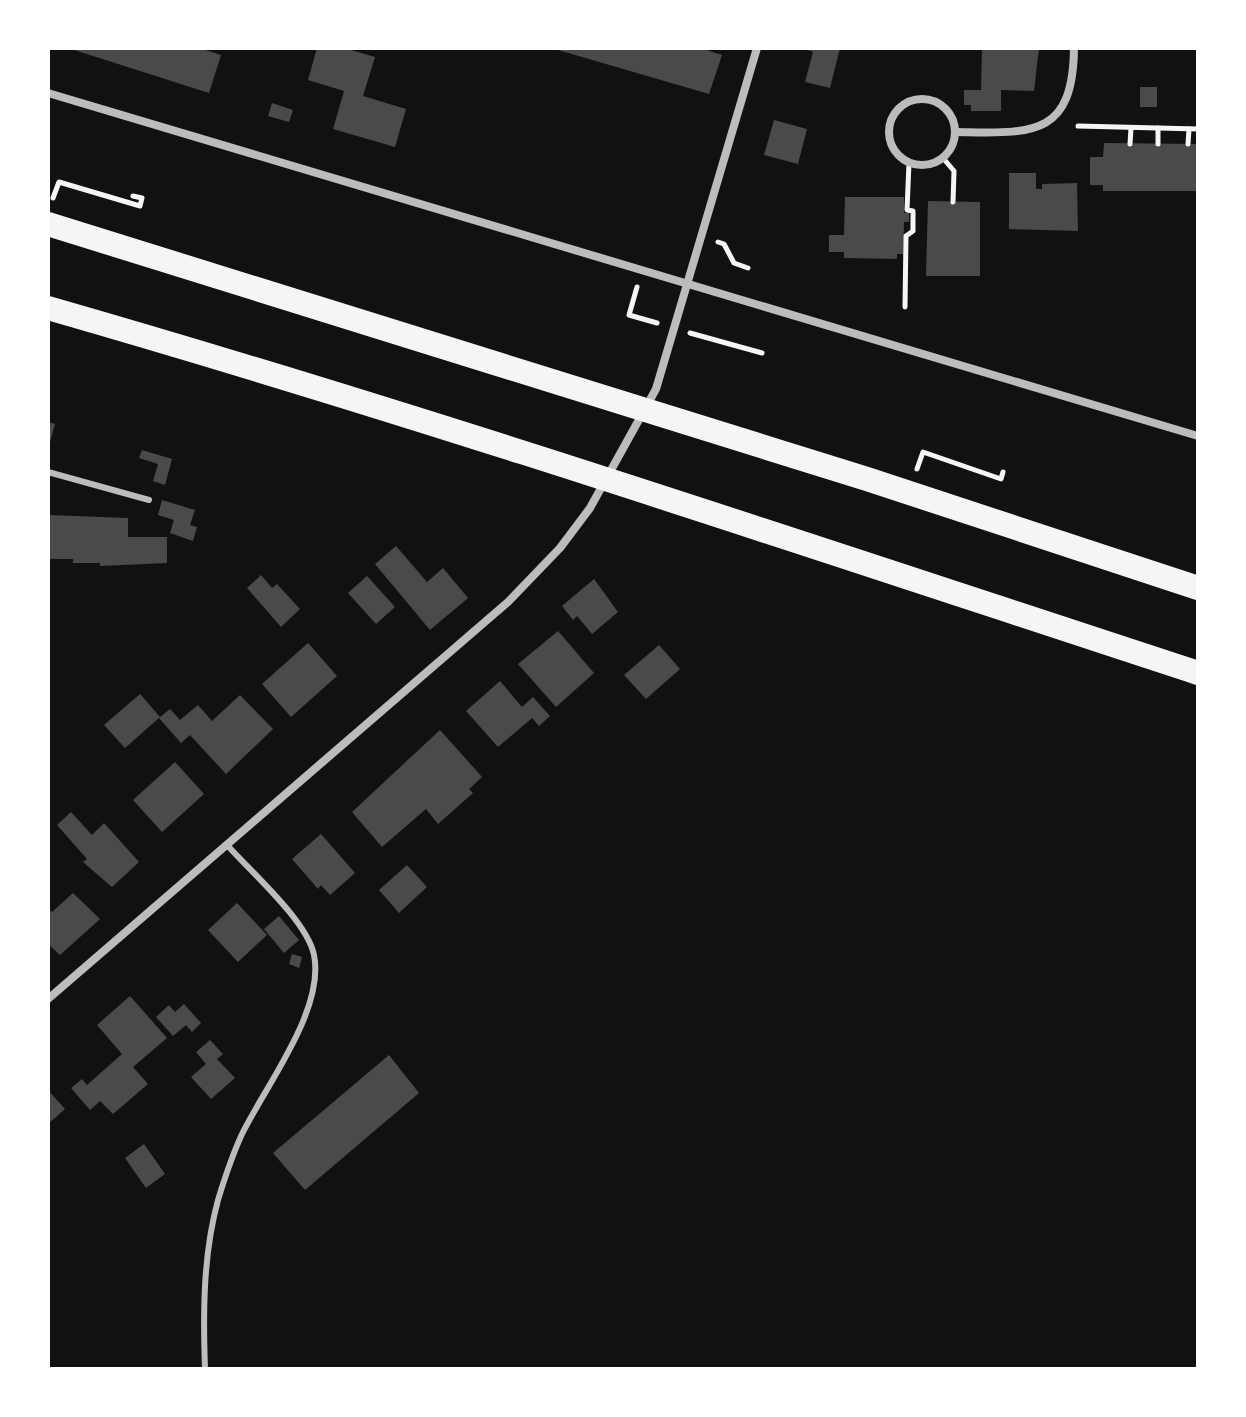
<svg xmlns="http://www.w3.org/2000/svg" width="1246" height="1417" font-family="'DejaVu Sans',sans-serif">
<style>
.building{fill:#4a4a4a}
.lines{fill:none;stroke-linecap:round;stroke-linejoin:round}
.path{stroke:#f5f5f5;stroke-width:5}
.service{stroke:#bcbcbc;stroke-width:6}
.minor{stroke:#bcbcbc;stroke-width:8}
.motorway{stroke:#f5f5f5;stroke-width:24}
</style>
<rect width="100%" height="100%" fill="#111"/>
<g class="building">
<path d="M 68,48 L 199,48 L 221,55 L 209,93 Z"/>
<path d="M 317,48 L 344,48 L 375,57 L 363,96 L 406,109 L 395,147 L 333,129 L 344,91 L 308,80 Z"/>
<path d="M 551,48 L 700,48 L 722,55 L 709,94 Z"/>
<path d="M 840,48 L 830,88 L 805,82 L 813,52 L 803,48 Z"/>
<path d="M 982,48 L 1039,48 L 1034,91 L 1001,90 L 1001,111 L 971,111 L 971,105 L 964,105 L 964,90 L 981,90 Z"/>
<rect x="1140" y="87" width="17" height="20"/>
<path d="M 272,103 L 293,110 L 289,122 L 268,116 Z"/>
<path d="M 774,120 L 807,129 L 798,164 L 764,155 Z"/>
<path d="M 1104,143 L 1198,144 L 1198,191 L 1103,191 L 1103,185 L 1090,185 L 1090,157 L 1103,157 Z"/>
<path d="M 1009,173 L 1036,173 L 1036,189 L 1042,189 L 1042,184 L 1077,183 L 1078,231 L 1009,229 Z"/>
<path d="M 845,197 L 904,197 L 904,213 L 909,213 L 909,222 L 904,222 L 903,254 L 897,254 L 897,259 L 844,258 L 844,252 L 829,252 L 829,235 L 844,235 Z"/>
<path d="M 928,201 L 980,202 L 980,276 L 926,276 Z"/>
<path d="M 48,422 L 55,424 L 49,446 L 48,446 Z"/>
<path d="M 142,450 L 172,459 L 165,485 L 153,481 L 158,464 L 139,458 Z"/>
<path d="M 162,500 L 195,510 L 190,525 L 197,527 L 193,541 L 170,533 L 174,520 L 158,515 Z"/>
<path d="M 48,515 L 128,518 L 128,537 L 167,537 L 167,563 L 100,566 L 100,563 L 73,563 L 73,559 L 48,559 Z"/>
<path d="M 396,546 L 427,582 L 443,568 L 468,598 L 430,630 L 375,564 Z"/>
<path d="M 261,575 L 272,588 L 277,584 L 300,609 L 281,627 L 247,588 Z"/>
<path d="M 367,576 L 395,607 L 376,624 L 348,593 Z"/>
<path d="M 594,579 L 618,612 L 592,634 L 577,616 L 573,620 L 562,606 Z"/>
<path d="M 558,631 L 594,673 L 556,707 L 518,664 Z"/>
<path d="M 308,643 L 337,676 L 291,717 L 262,684 Z"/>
<path d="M 659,645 L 680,669 L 646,699 L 624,675 Z"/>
<path d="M 500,681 L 522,707 L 533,697 L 550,716 L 539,726 L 532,718 L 498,747 L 466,711 Z"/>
<path d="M 140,694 L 160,717 L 125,748 L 104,725 Z"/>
<path d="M 240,695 L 273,729 L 226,774 L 190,735 L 181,743 L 159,718 L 170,709 L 180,720 L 198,705 L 212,721 Z"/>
<path d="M 440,730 L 482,777 L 469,789 L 473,793 L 438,824 L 426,809 L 382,847 L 352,812 Z"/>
<path d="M 175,762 L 204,794 L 162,832 L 133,800 Z"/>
<path d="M 71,812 L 92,835 L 104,823 L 139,862 L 112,887 L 83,862 L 87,859 L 57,825 Z"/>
<path d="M 321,834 L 355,873 L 330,895 L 321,885 L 318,889 L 292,859 Z"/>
<path d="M 407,865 L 427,887 L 399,913 L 379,890 Z"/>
<path d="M 73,893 L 100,919 L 60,955 L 48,944 L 48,909 L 52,912 Z"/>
<path d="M 237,903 L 267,935 L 238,962 L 208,930 Z"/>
<path d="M 279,916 L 299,940 L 284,953 L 264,929 Z"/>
<path d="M 292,954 L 302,957 L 299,968 L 289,964 Z"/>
<path d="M 130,996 L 167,1038 L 133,1067 L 148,1084 L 113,1114 L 100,1101 L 90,1110 L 71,1088 L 82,1079 L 87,1085 L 122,1054 L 97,1025 Z"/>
<path d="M 184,1004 L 201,1023 L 192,1032 L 186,1025 L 173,1036 L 156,1017 L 169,1005 L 175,1012 Z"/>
<path d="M 210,1040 L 223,1054 L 217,1059 L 235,1078 L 211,1099 L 191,1077 L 206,1064 L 196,1052 Z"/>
<path d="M 389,1055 L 419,1093 L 305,1190 L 273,1153 Z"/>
<path d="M 48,1090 L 65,1109 L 48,1124 Z"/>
<path d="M 144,1144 L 165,1174 L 146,1188 L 125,1158 Z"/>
</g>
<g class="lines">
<g class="path">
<path d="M 1078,126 L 1198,129"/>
<path d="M 1158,128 L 1158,144"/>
<path d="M 1130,144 L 1131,128"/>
<path d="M 1188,144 L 1189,129"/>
<path d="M 943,158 L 954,171 L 953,202"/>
<path d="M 53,198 L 59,182 L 140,206 L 142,198 L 133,196"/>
<path d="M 718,242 L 724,244 L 734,263 L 748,268"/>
<path d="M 637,287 L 629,315 L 657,323"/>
<path d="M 905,307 L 906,236 L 913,231 L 913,211 L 907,210 L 909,163"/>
<path d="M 690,333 L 762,353"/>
<path d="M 917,469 L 923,452 L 1001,479 L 1003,472"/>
</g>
<g class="service">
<path d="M 48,472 L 149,500"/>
<path d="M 205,1369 C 203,1313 203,1255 218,1200 C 225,1177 233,1153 243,1132 C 267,1084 325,1009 314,955 C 307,921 252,873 228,846"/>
</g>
<g class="minor">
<path d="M 48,93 L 1198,436"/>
<circle cx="922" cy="132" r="33"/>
<path d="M 956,132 C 1030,133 1073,139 1074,48"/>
<path d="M 48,999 L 508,602 L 560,548 L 590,508 L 656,389 L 757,48"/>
</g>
<g class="motorway">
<path d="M 48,224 L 867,479 L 1198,588"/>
<path d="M 48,308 C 435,419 816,548 1198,673"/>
</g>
</g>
<rect width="1246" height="1417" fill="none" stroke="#ffffff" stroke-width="100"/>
</svg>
